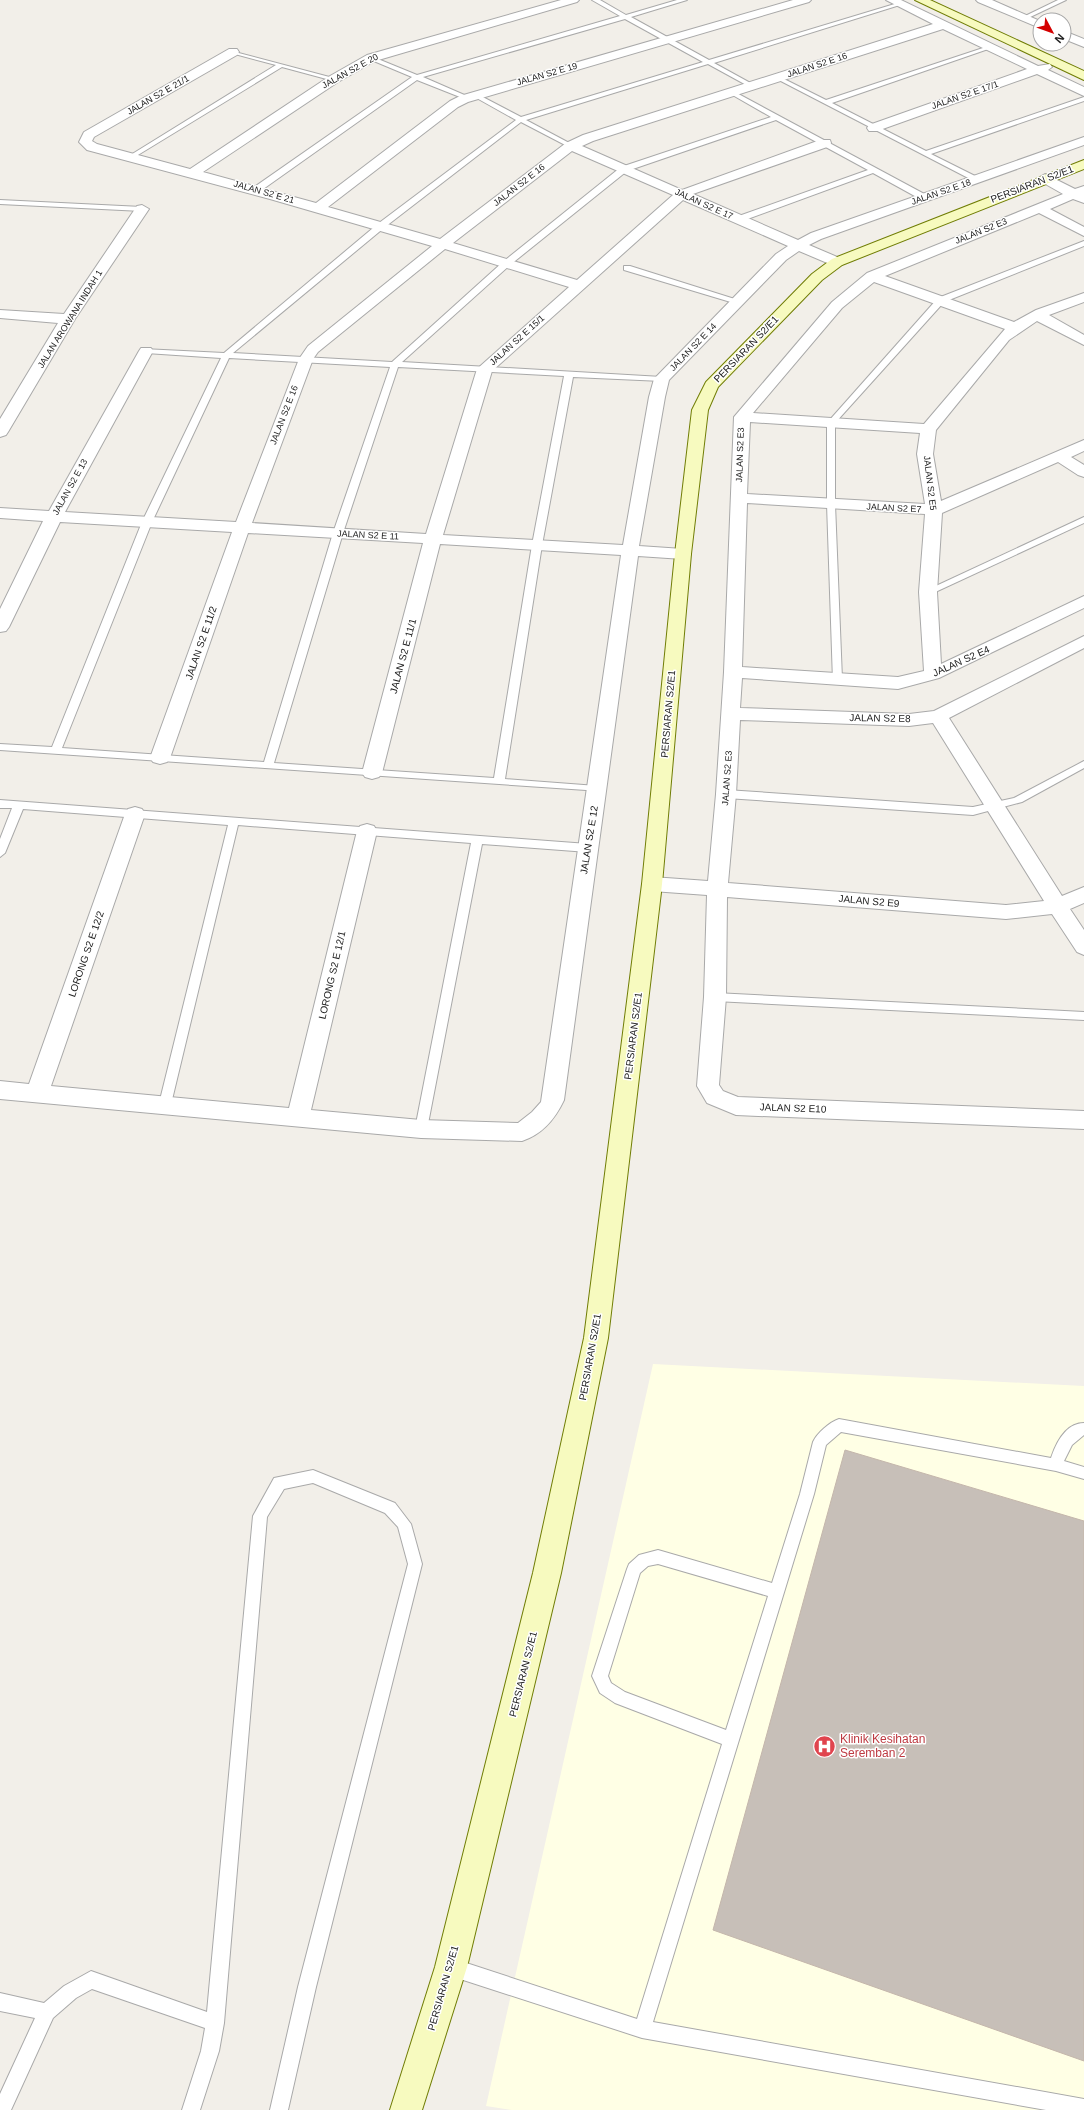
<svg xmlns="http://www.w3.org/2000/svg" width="1084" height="2110" font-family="Arial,sans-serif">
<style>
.education{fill:#ffffe5}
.building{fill:#c7bfb8;stroke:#c4b6ab}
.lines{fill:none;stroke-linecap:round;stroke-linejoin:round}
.lane-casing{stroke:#a9a9a9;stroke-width:2}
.street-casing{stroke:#a9a9a9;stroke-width:2}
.secondary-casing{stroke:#707d05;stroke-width:2}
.lane{fill:#fff;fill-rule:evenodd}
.street{fill:#fff;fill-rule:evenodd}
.secondary{fill:#f7fabf;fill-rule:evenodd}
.labels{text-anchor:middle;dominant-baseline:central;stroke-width:3;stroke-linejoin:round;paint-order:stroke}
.far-street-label{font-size:9px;fill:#222;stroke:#fff}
.street-label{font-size:10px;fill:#222;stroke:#fff}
.near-health-label{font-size:12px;fill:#be3a42;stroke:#fff;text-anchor:start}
</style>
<rect width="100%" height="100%" fill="#f2efe9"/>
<path class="education" d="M 653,1364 L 1084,1386 L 1084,2110 L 512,2110 L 486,2106 Z"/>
<path class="building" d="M 845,1450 L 1084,1521 L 1084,2061 L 713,1930 Z"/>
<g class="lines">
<defs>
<g id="lane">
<path d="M 592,0 L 600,0 L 626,15 L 677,0 L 687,0 L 631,17 L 709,60 L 898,3 L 903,4 L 714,63 L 754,85 L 754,87 L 750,87 L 708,64 L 526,120 L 573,145 L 573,147 L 569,147 L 521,122 L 385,227 L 233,353 L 392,362 L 504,261 L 621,167 L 771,117 L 729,93 L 728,92 L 731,90 L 928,196 L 928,200 L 922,200 L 873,173 L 742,221 L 736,221 L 736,217 L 868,170 L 776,120 L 627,171 L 510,265 L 402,362 L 662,377 L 666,379 L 662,381 L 573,377 L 542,545 L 505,779 L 597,786 L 601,787 L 602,789 L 601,791 L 0,750 L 0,744 L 52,747 L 142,522 L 221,358 L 146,353 L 142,351 L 143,349 L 224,353 L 379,223 L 516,120 L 473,96 L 473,94 L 477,94 L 521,117 L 703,62 L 625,19 L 423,77 L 469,97 L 469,99 L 465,99 L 417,80 L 259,192 L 253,192 L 253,188 L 412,77 L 369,59 L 369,57 L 373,57 L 417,75 L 620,16 ZM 229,358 L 390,367 L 333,533 L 264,762 L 62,748 L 152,522 ZM 398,367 L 564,376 L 532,545 L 494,778 L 274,763 L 343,533 Z"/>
<path d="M 1058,0 L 1066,0 L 1026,19 L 1021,18 Z"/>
<path d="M 989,46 L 994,47 L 832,103 L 926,151 L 1084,97 L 1084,101 L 931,154 L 979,178 L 979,182 L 976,182 L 775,78 L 780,77 L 826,100 Z"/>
<path d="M 231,51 L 337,79 L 334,81 L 282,67 L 133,158 L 129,158 L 129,156 L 276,65 L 231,53 Z"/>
<path d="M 0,200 L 142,207 L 146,209 L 142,211 L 0,204 Z"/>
<path d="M 1084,241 L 1084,246 L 944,302 L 835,423 L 835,504 L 842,679 L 837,682 L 833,681 L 827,504 L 827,423 L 938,298 Z"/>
<path d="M 624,266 L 630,266 L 741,301 L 734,303 L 624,270 Z"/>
<path d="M 1084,517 L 1084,523 L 931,594 L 925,594 L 923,592 Z"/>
<path d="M 1084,761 L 1084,768 L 1022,802 L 973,815 L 726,798 L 721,794 L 726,790 L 973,807 L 1014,798 Z"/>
<path d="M 0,800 L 588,844 L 593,848 L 588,852 L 482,844 L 427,1129 L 425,1132 L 417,1132 L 415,1129 L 471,843 L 238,825 L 171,1104 L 169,1107 L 161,1107 L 159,1104 L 228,825 L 23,809 L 5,853 L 0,857 L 0,839 L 12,808 L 0,808 Z"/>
<path d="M 715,993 L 1084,1012 L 1084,1020 L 715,1001 L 709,997 Z"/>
<path d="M 839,1419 L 1051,1458 C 1056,1443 1066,1423 1084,1423 L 1084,1435 L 1072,1445 L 1064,1461 L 1084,1467 L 1084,1479 L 1056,1471 L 841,1432 L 826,1445 L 814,1494 L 653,2022 L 1084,2099 L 1084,2110 L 1046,2110 L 642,2038 L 451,1976 L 445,1973 L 442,1967 L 445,1961 L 451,1958 L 637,2019 L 722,1744 L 615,1703 L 600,1693 L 592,1676 L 627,1569 L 629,1564 L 639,1555 L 658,1550 L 772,1583 L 800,1494 L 813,1442 C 817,1433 830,1422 839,1419 ZM 658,1564 L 768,1596 L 726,1730 L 625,1692 L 611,1683 L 608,1676 L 640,1573 L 648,1566 Z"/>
<path d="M 313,1470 L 395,1503 L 411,1524 L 422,1564 L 316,1987 L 288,2110 L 270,2110 L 298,1987 L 408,1564 L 398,1527 L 385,1513 L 313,1483 L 284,1489 L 267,1517 L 224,2023 L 219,2051 L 200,2110 L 182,2110 L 201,2051 L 205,2028 L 92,1989 L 76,1998 L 53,2018 L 11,2110 L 0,2110 L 0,2094 L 35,2018 L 0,2011 L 0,1993 L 44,2003 L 64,1986 L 91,1971 L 207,2012 L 253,1516 L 274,1478 Z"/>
</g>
<g id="street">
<path d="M 561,0 L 579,0 L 577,2 L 375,61 L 338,82 L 203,172 L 316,203 L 450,101 L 460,96 L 793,0 L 811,0 L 809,2 L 468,102 L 458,107 L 328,207 L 440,239 L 566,143 L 583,135 L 933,24 L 886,0 L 901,0 L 1038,66 L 1050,64 L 1052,67 L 1048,70 L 1084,87 L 1084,96 L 1037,74 L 877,131 L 869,131 L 867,128 L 869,125 L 1027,69 L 943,29 L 593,141 L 582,146 L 682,190 L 820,140 L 830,140 L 831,143 L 830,146 L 693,194 L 798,240 L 811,233 L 1084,137 L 1084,145 L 821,239 L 809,245 L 842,259 L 844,262 L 842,265 L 832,265 L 799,251 L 786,260 L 669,380 L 665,397 L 639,546 L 683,549 L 689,550 L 691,554 L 689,558 L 683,559 L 638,556 L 564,1100 C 555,1119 543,1134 522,1141 L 421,1138 L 0,1099 L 0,1081 L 29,1084 L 125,814 L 128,809 L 135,807 L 142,809 L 145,814 L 51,1086 L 289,1108 L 357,831 L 360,826 L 367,824 L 374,826 L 377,831 L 311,1110 L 421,1120 L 518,1123 L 532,1112 L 541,1102 L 621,555 L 440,544 L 382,773 L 379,777 L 372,779 L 365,777 L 362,773 L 423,543 L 248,533 L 170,758 L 167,762 L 160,764 L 153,762 L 150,758 L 232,532 L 60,522 L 9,627 L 6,631 L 0,632 L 0,609 L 43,521 L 0,518 L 0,508 L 49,511 L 139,351 L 141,348 L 151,348 L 153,351 L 65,512 L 236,522 L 299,359 L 308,346 L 432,246 L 270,199 L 87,150 L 79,142 L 84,132 L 229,49 L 237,49 L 239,52 L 237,55 L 94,137 L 92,141 L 97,144 L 190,169 L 330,76 L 367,55 ZM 572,151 L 673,195 L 577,280 L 453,243 ZM 683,200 L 788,246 L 776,254 L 654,379 L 649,397 L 623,545 L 443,535 L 492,371 ZM 445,249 L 569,287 L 477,369 L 426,534 L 252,523 L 313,359 L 318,352 Z"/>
<path d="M 976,0 L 992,0 L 1040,21 L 1040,28 L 978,2 Z"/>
<path d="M 1064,31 L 1084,39 L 1084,47 L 1064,39 Z"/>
<path d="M 1045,174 L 1075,189 L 1084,186 L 1084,203 L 1073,199 L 1050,209 L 1084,227 L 1084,236 L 1039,213 L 885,276 L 1014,322 L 1036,310 L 1084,293 L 1084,302 L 1049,315 L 1084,335 L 1084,345 L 1037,321 L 1009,340 L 936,430 L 933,454 L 941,501 L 1084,440 L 1084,451 L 1071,457 L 1084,465 L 1084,477 L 1078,475 L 1058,462 L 942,513 L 937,592 L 941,664 L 1084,596 L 1084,608 L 939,678 L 898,689 L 742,678 L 740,708 L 909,714 L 934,711 L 1084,636 L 1084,648 L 949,718 L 1062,896 L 1084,887 L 1084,903 L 1070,909 L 1084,930 L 1084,955 L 1077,952 L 1052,914 L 1006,919 L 727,897 L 726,997 L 719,1085 L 723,1091 L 738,1097 L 1084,1111 L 1084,1129 L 736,1115 L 707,1103 L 697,1086 L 704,997 L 707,895 L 652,891 L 645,889 L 642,884 L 645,879 L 652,877 L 708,881 L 716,794 L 724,672 L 734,417 L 832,302 L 867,273 L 1063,194 L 1040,181 L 1038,178 ZM 874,282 L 1005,329 L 924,424 L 753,413 L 842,308 ZM 750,422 L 920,433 L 917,454 L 925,504 L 747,494 ZM 747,503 L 925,514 L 919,592 L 924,671 L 898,677 L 742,667 ZM 740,720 L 909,726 L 933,723 L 1044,901 L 1006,905 L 728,883 L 736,794 Z"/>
<path d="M 142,205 L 149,209 L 75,319 L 8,432 L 6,435 L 0,437 L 0,419 L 58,323 L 0,318 L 0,310 L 64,314 L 137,206 Z"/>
</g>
<g id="secondary">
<path d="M 915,0 L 930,0 L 1084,71 L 1084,80 Z"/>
<path d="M 1084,160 L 1084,169 L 842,265 L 822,280 L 718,387 L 708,410 L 691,554 L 662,884 L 608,1338 L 561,1573 L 467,1967 L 422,2110 L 390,2110 L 435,1967 L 533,1573 L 584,1338 L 642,884 L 675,554 L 692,410 L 706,382 L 812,274 L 832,259 Z"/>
</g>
</defs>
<use href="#lane" class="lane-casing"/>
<use href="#street" class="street-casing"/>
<use href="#secondary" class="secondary-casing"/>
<use href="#lane" class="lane"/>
<use href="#street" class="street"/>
<use href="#secondary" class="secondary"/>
</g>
<defs>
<symbol id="hospital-disc" viewBox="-11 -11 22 22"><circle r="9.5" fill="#e0444e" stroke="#fff"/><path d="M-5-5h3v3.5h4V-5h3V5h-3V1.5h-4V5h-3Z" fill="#fff"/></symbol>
</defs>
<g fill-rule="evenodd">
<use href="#hospital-disc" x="812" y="1734" width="25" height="25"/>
</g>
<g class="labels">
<g class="far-street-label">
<text transform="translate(817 65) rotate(-18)">JALAN S2 E 16</text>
<text transform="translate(350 71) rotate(-29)">JALAN S2 E 20</text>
<text transform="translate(547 74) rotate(-16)">JALAN S2 E 19</text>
<text transform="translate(158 95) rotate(-30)">JALAN S2 E 21/1</text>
<text transform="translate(965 95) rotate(-19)">JALAN S2 E 17/1</text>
<text transform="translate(519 185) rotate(-38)">JALAN S2 E 16</text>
<text transform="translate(264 192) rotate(16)">JALAN S2 E 21</text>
<text transform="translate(941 192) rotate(-19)">JALAN S2 E 18</text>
<text transform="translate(704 204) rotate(24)">JALAN S2 E 17</text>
<text transform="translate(981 231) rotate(-22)">JALAN S2 E3</text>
<text transform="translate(70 319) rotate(-58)">JALAN AROWANA INDAH 1</text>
<text transform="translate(517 340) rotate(-42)">JALAN S2 E 15/1</text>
<text transform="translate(693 347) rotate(-46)">JALAN S2 E 14</text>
<text transform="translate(284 415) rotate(-69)">JALAN S2 E 16</text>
<text transform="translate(740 455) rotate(-88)">JALAN S2 E3</text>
<text transform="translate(930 483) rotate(83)">JALAN S2 E5</text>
<text transform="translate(70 487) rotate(-61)">JALAN S2 E 13</text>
<text transform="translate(894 508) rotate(3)">JALAN S2 E7</text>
<text transform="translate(368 535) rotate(3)">JALAN S2 E 11</text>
<text transform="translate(727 778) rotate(-86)">JALAN S2 E3</text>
</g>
<g class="street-label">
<text transform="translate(1032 184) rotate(-21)">PERSIARAN S2/E1</text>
<text transform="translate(746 349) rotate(-46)">PERSIARAN S2/E1</text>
<text transform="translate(201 643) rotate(-71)">JALAN S2 E 11/2</text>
<text transform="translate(403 656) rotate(-75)">JALAN S2 E 11/1</text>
<text transform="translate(961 661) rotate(-24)">JALAN S2 E4</text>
<text transform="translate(668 714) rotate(-85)">PERSIARAN S2/E1</text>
<text transform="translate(880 718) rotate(1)">JALAN S2 E8</text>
<text transform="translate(589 840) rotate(-81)">JALAN S2 E 12</text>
<text transform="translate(869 901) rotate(5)">JALAN S2 E9</text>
<text transform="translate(86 954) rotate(-71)">LORONG S2 E 12/2</text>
<text transform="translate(332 975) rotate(-77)">LORONG S2 E 12/1</text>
<text transform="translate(633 1036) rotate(-83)">PERSIARAN S2/E1</text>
<text transform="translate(793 1108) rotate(2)">JALAN S2 E10</text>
<text transform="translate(590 1357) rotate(-80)">PERSIARAN S2/E1</text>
<text transform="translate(523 1674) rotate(-76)">PERSIARAN S2/E1</text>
<text transform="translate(443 1988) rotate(-74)">PERSIARAN S2/E1</text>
</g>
<g class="near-health-label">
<text x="840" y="1739">Klinik Kesihatan<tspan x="840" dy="14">Seremban 2</tspan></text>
</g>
</g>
<g transform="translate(1052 32) rotate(131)"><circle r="19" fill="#ffffff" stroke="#a7a7a7"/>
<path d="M0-3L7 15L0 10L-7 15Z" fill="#d40000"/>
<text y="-6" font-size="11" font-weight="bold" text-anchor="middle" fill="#222222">N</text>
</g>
</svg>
